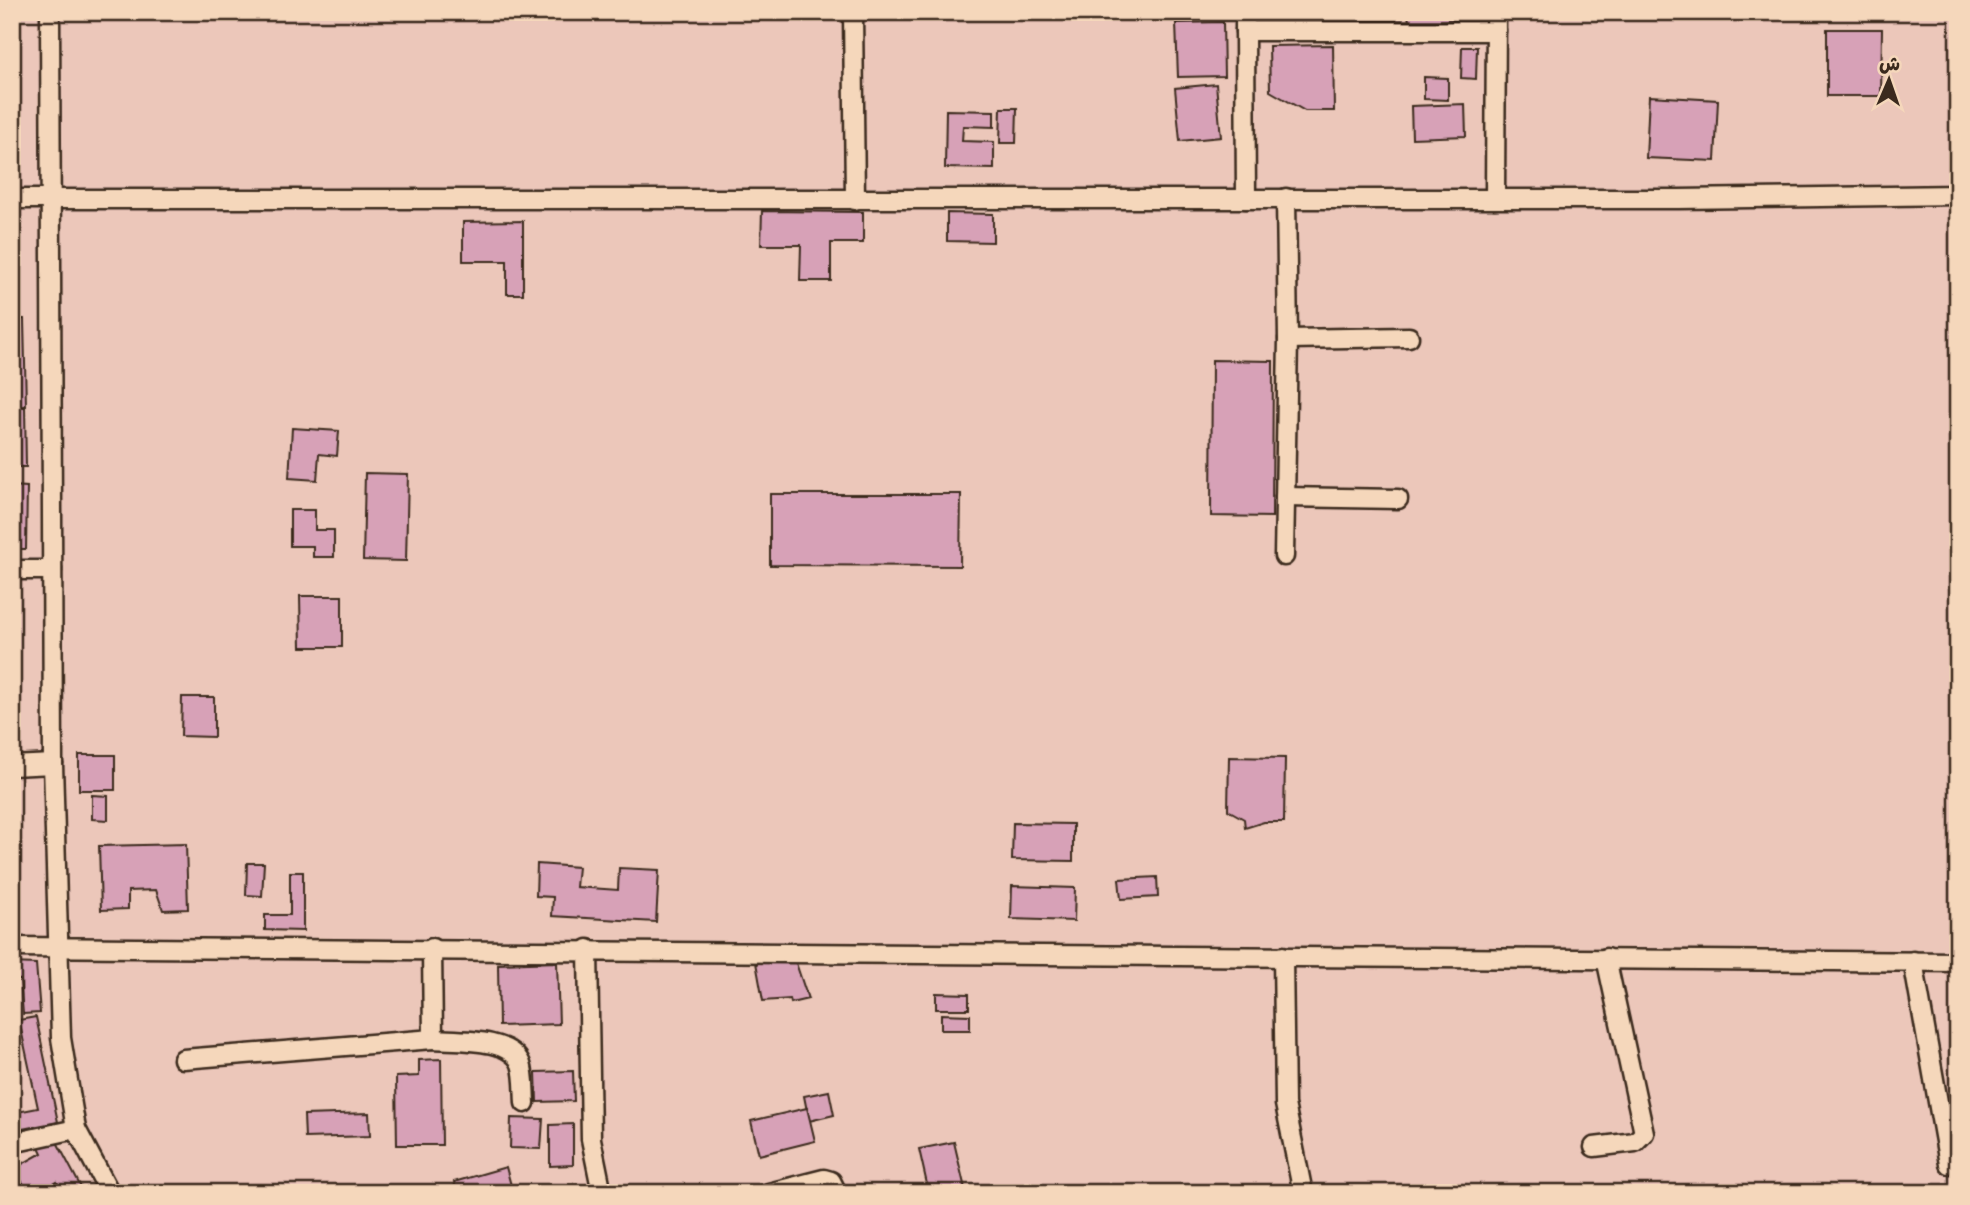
<svg xmlns="http://www.w3.org/2000/svg" width="1970" height="1205" font-family="'Comic Neue','Playpen Sans Arabic',sans-serif">
<style>
.building{fill:#d7a1b7;stroke:#3b2a1e;stroke-width:2}
.lines{fill:none;stroke-linecap:round;stroke-linejoin:round}
.minor-casing{stroke:#3b2a1e;stroke-width:23}
.minor{stroke:#f5d7bb;stroke-width:18}
</style>
<rect width="100%" height="100%" fill="#ecc7ba"/>
<filter id="ink" filterUnits="userSpaceOnUse"><feTurbulence type="fractalNoise" baseFrequency=".0143" numOctaves="2"/><feDisplacementMap in="SourceGraphic" scale="14" xChannelSelector="R" yChannelSelector="G"/><feConvolveMatrix kernelMatrix="1 2 1 2 8 2 1 2 1" color-interpolation-filters="sRGB"/></filter>
<g filter="url(#ink)">
<g class="building">
<path d="M 1408,12 L 1482,12 L 1482,18 L 1409,23 Z"/>
<path d="M 1223,22 L 1224,76 L 1178,77 L 1176,23 Z"/>
<path d="M 1827,29 L 1882,29 L 1881,96 L 1827,96 Z"/>
<path d="M 1333,45 L 1334,111 L 1305,111 L 1270,91 L 1269,46 Z"/>
<path d="M 1462,47 L 1477,47 L 1476,79 L 1461,78 Z"/>
<path d="M 1424,77 L 1448,78 L 1448,100 L 1424,99 Z"/>
<path d="M 1216,84 L 1221,137 L 1180,141 L 1175,88 Z"/>
<path d="M 1649,96 L 1718,100 L 1715,161 L 1646,158 Z"/>
<path d="M 1465,104 L 1466,136 L 1412,138 L 1411,106 Z"/>
<path d="M 1001,108 L 1017,108 L 1016,143 L 1000,143 Z"/>
<path d="M 946,110 L 994,111 L 994,127 L 963,126 L 962,141 L 994,142 L 994,169 L 945,168 Z"/>
<path d="M 762,211 L 863,212 L 863,243 L 831,243 L 831,281 L 800,281 L 801,245 L 761,245 Z"/>
<path d="M 947,213 L 993,214 L 993,242 L 947,241 Z"/>
<path d="M 523,221 L 523,294 L 507,294 L 507,261 L 463,261 L 463,222 Z"/>
<path d="M 12,255 L 18,256 L 16,297 L 12,297 Z"/>
<path d="M 12,319 L 24,319 L 26,406 L 12,406 Z"/>
<path d="M 1212,360 L 1273,361 L 1272,517 L 1211,516 Z"/>
<path d="M 12,407 L 25,407 L 26,467 L 12,467 Z"/>
<path d="M 292,428 L 339,431 L 337,456 L 319,454 L 317,480 L 289,478 Z"/>
<path d="M 365,473 L 408,474 L 406,561 L 363,560 Z"/>
<path d="M 12,486 L 27,487 L 26,549 L 12,549 Z"/>
<path d="M 770,494 L 961,494 L 960,566 L 770,565 Z"/>
<path d="M 290,510 L 315,510 L 315,530 L 334,530 L 334,557 L 313,557 L 313,546 L 290,546 Z"/>
<path d="M 300,596 L 342,596 L 342,647 L 301,647 Z"/>
<path d="M 182,697 L 214,697 L 214,737 L 181,736 Z"/>
<rect x="79" y="755" width="36" height="35"/>
<path d="M 1229,757 L 1285,758 L 1284,822 L 1264,822 L 1245,828 L 1244,819 L 1228,810 Z"/>
<path d="M 92,795 L 108,796 L 108,820 L 92,819 Z"/>
<path d="M 1013,823 L 1073,824 L 1073,861 L 1012,860 Z"/>
<path d="M 186,844 L 188,909 L 163,910 L 156,890 L 128,891 L 128,909 L 101,910 L 99,846 Z"/>
<path d="M 247,863 L 264,863 L 262,896 L 246,895 Z"/>
<path d="M 537,864 L 578,867 L 576,887 L 618,890 L 619,868 L 659,870 L 656,922 L 552,916 L 553,897 L 536,896 Z"/>
<path d="M 290,872 L 303,872 L 303,931 L 265,930 L 265,915 L 290,915 Z"/>
<path d="M 1157,877 L 1158,897 L 1121,899 L 1119,879 Z"/>
<path d="M 1012,886 L 1075,888 L 1074,921 L 1011,919 Z"/>
<path d="M 793,954 L 808,999 L 791,1003 L 790,999 L 763,1001 L 755,957 Z"/>
<path d="M 557,962 L 559,1024 L 499,1026 L 498,964 Z"/>
<path d="M 12,963 L 36,964 L 40,1013 L 23,1014 L 20,980 L 12,979 Z"/>
<path d="M 936,993 L 969,994 L 969,1009 L 936,1009 Z"/>
<path d="M 941,1014 L 970,1015 L 970,1030 L 941,1030 Z"/>
<path d="M 36,1017 L 58,1122 L 12,1131 L 12,1113 L 38,1108 L 19,1020 Z"/>
<path d="M 441,1059 L 442,1145 L 397,1145 L 396,1077 L 419,1076 L 419,1060 Z"/>
<path d="M 573,1071 L 574,1101 L 537,1102 L 536,1072 Z"/>
<path d="M 829,1091 L 834,1115 L 809,1121 L 804,1096 Z"/>
<path d="M 807,1108 L 815,1141 L 759,1155 L 751,1121 Z"/>
<path d="M 369,1113 L 370,1136 L 305,1138 L 304,1115 Z"/>
<path d="M 511,1118 L 543,1119 L 541,1149 L 510,1148 Z"/>
<path d="M 573,1124 L 573,1165 L 550,1166 L 550,1125 Z"/>
<path d="M 57,1142 L 84,1193 L 64,1193 L 57,1182 L 41,1193 L 30,1193 L 13,1169 L 42,1153 L 39,1147 Z"/>
<path d="M 954,1142 L 966,1193 L 929,1193 L 919,1149 Z"/>
<path d="M 506,1167 L 513,1193 L 457,1193 L 454,1182 Z"/>
</g>
<g class="lines">
<defs>
<g id="minor">
<path d="M 50,12 L 53,764 L 61,1038 L 76,1129 L 110,1193"/>
<path d="M 853,12 L 855,200"/>
<path d="M 1245,31 L 1245,12"/>
<path d="M 12,199 L 1679,199 L 1958,195"/>
<path d="M 1246,199 L 1245,31 L 1496,31"/>
<path d="M 1495,199 L 1496,12"/>
<path d="M 1288,339 L 1409,337"/>
<path d="M 1285,497 L 1398,499"/>
<path d="M 1284,556 L 1288,339 L 1286,198"/>
<path d="M 12,570 L 52,570"/>
<path d="M 12,766 L 53,764"/>
<path d="M 12,947 L 1958,962"/>
<path d="M 588,949 L 591,1139 L 602,1193"/>
<path d="M 1283,956 L 1285,1104 L 1303,1193"/>
<path d="M 1913,961 L 1949,1164"/>
<path d="M 433,1039 C 457,1041 510,1037 521,1064 C 525,1075 524,1090 525,1103"/>
<path d="M 183,1059 L 433,1039 L 432,948"/>
<path d="M 12,1143 L 76,1129"/>
<path d="M 1594,1147 L 1635,1142 L 1644,1133 L 1606,958"/>
<path d="M 769,1193 L 824,1179 L 831,1181 L 837,1193"/>
</g>
</defs>
<use href="#minor" class="minor-casing"/>
<use href="#minor" class="minor"/>
</g>
</g>
<rect width="1970" height="1205" fill="none" stroke="#f5d7bb" stroke-width="42"/>
<rect x="21" y="21" width="1928" height="1163" fill="none" stroke="#3b2a1e" stroke-width="2.5" filter="url(#ink)"/>
<g transform="translate(1889 80) rotate(2)" stroke="#f5d7bb" stroke-width="5" paint-order="stroke">
<path d="M0-5L12 26L0 18L-12 26Z" fill="#3b2a1e"/>
<text y="-10" font-size="19" font-weight="bold" text-anchor="middle" fill="#3b2a1e">ش</text>
</g>
</svg>
